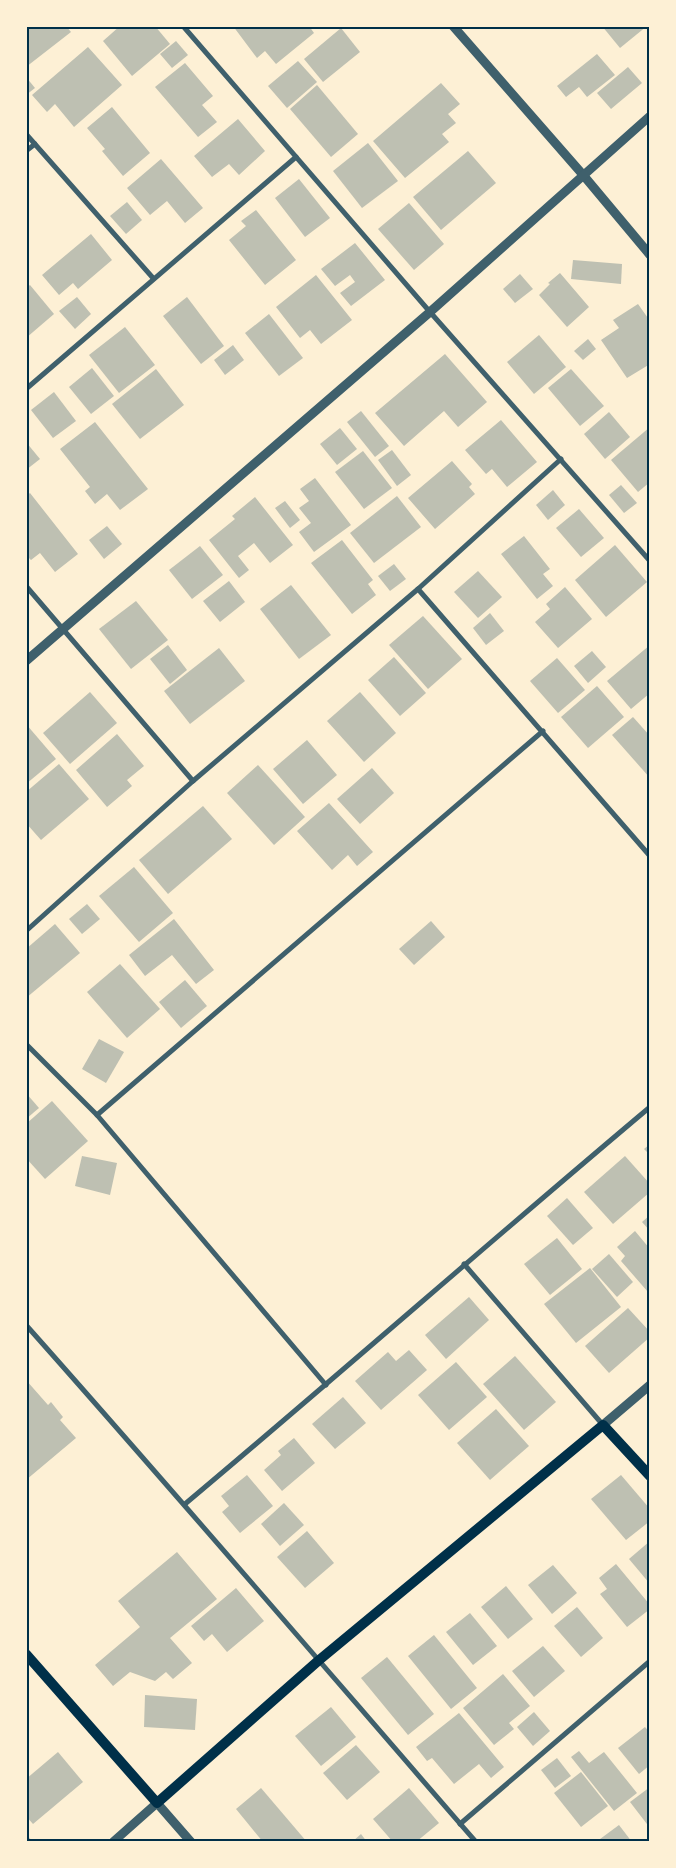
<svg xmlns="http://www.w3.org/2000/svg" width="676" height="1868" font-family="'Fira Sans Condensed',sans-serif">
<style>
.building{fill:#bec0b2}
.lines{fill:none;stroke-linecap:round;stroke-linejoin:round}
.minor{stroke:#3f606c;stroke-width:5}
.tertiary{stroke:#3f606c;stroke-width:9}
.secondary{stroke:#003049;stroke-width:10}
.neatline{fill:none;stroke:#003049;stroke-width:2}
</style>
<rect width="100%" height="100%" fill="#fdf0d5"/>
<g class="building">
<path d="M 26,26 L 66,26 L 71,32 L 26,67 Z"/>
<path d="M 120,26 L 155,26 L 170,44 L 132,76 L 103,41 Z"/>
<path d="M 233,26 L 309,26 L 314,33 L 276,64 L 265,51 L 257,58 Z"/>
<path d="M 602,26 L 647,26 L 620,48 Z"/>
<path d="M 341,28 L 360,52 L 323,82 L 304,59 Z"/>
<path d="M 176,41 L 188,55 L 172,68 L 160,54 Z"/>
<path d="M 88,47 L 122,85 L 74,127 L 55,104 L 47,112 L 32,95 Z"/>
<path d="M 597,54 L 615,75 L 587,97 L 579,87 L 566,97 L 557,86 Z"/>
<path d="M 298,61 L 317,82 L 287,108 L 268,86 Z"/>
<path d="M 185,63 L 213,96 L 202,105 L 217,122 L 198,137 L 155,87 Z"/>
<path d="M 628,67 L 642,83 L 611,109 L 597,93 Z"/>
<path d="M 26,77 L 35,88 L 26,95 Z"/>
<path d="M 441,83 L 460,104 L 448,114 L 456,123 L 442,134 L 449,142 L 405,178 L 373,141 Z"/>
<path d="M 317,85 L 358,134 L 331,157 L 290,109 Z"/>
<path d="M 112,107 L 150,153 L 123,176 L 102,151 L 105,149 L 87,128 Z"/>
<path d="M 238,119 L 265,151 L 239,175 L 229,164 L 212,177 L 194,156 Z"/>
<path d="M 368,143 L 398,181 L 362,208 L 333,171 Z"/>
<path d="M 468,151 L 496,183 L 441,230 L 413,197 Z"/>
<path d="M 161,159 L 203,208 L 185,223 L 167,201 L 150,215 L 127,188 Z"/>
<path d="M 299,179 L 330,218 L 305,237 L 275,198 Z"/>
<path d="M 127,202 L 142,220 L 126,234 L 110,216 Z"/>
<path d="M 409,203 L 444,244 L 414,270 L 378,229 Z"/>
<path d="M 256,210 L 296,260 L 265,285 L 229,240 L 246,226 L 241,221 Z"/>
<path d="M 91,234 L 112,260 L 78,289 L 73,283 L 59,295 L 42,275 Z"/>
<path d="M 355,243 L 385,280 L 351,306 L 340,293 L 355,282 L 350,275 L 335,286 L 321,269 Z"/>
<path d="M 573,260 L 622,264 L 621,284 L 571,279 Z"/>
<path d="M 560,273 L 589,307 L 567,327 L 539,295 L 550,284 L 548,283 Z"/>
<path d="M 520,274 L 533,289 L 515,303 L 503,289 Z"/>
<path d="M 316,275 L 352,320 L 321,344 L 310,330 L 300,338 L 276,307 Z"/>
<path d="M 30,285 L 54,314 L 26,338 L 26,288 Z"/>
<path d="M 77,297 L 91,314 L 75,329 L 59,311 Z"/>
<path d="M 187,297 L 224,346 L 201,364 L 163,316 Z"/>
<path d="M 638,304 L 650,321 L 650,364 L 627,378 L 601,340 L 619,328 L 613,320 Z"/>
<path d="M 269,314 L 303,358 L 279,376 L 245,333 Z"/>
<path d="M 125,327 L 155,365 L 119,393 L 89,355 Z"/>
<path d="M 539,335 L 566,367 L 534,394 L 507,362 Z"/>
<path d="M 588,339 L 596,349 L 583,360 L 574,351 Z"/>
<path d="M 233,345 L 244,360 L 225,375 L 214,360 Z"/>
<path d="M 445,354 L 487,402 L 458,427 L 444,411 L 404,446 L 375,413 Z"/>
<path d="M 92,368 L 114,396 L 91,414 L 69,387 Z"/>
<path d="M 156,369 L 184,405 L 140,439 L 112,404 Z"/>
<path d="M 571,369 L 604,406 L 580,426 L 548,388 Z"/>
<path d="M 54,392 L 76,421 L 53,438 L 31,410 Z"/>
<path d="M 361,411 L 389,446 L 375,457 L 347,422 Z"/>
<path d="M 609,412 L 630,437 L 605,459 L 584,434 Z"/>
<path d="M 501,420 L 537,462 L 507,487 L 492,469 L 486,474 L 465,450 Z"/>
<path d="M 95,422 L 148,489 L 120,510 L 107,494 L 95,504 L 85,491 L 90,487 L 60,449 Z"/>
<path d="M 650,427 L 650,482 L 638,492 L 611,460 Z"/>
<path d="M 340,428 L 357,449 L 337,465 L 320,444 Z"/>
<path d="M 26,442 L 40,459 L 26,470 Z"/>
<path d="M 392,450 L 411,475 L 397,486 L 378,460 Z"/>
<path d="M 363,451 L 392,488 L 364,509 L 335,472 Z"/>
<path d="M 452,461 L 472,484 L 469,487 L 475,494 L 435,529 L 408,498 Z"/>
<path d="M 315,478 L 351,525 L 314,552 L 299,532 L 311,523 L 299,508 L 309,501 L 300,489 Z"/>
<path d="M 621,485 L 637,503 L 624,513 L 609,495 Z"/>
<path d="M 553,490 L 565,505 L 548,520 L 536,505 Z"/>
<path d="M 30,493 L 78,554 L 55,572 L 40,553 L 31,560 L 26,555 L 26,496 Z"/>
<path d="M 397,496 L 421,527 L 374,563 L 350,533 Z"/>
<path d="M 255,497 L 293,545 L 270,563 L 254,543 L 238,556 L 249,570 L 239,578 L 209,540 L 235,519 L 232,516 Z"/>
<path d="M 285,501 L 300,520 L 290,528 L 275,508 Z"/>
<path d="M 579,509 L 604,538 L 581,557 L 556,528 Z"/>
<path d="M 107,526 L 122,544 L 104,559 L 89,540 Z"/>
<path d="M 524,536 L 550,569 L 543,574 L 553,586 L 537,599 L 501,554 Z"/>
<path d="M 342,540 L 373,580 L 368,584 L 376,595 L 352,614 L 311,563 Z"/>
<path d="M 615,545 L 647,582 L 606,617 L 575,580 Z"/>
<path d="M 200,546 L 223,575 L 192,599 L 169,570 Z"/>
<path d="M 394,564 L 406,579 L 390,591 L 378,576 Z"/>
<path d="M 478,571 L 502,597 L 478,618 L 454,592 Z"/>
<path d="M 229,581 L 245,602 L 220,622 L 203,601 Z"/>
<path d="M 291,585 L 331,635 L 299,659 L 260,609 Z"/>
<path d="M 565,587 L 592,619 L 558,648 L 535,622 L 550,609 L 546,604 Z"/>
<path d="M 136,601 L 168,640 L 131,669 L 99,629 Z"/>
<path d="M 490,613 L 504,631 L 486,645 L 473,628 Z"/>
<path d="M 423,616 L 462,659 L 428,689 L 389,645 Z"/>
<path d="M 168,645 L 187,670 L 170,684 L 150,659 Z"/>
<path d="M 650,645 L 650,693 L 631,709 L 607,681 Z"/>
<path d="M 219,648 L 245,681 L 190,724 L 164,691 Z"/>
<path d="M 592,651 L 606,667 L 588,683 L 574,666 Z"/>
<path d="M 394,657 L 426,693 L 400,716 L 368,680 Z"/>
<path d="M 557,658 L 585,690 L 558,713 L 530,681 Z"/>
<path d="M 597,686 L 624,717 L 588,748 L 561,717 Z"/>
<path d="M 90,692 L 117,723 L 70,764 L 43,733 Z"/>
<path d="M 360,692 L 396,733 L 364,762 L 327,721 Z"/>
<path d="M 633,717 L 650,736 L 650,778 L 612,735 Z"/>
<path d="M 26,724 L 56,759 L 26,784 Z"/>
<path d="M 117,734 L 144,766 L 127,780 L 132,786 L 107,807 L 76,770 Z"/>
<path d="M 307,740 L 337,775 L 303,804 L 273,769 Z"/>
<path d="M 59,764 L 89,799 L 41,840 L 26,823 L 26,792 Z"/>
<path d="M 258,765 L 305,817 L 274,845 L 227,793 Z"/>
<path d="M 372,768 L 394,793 L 360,824 L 337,799 Z"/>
<path d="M 329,803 L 373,852 L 357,866 L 348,855 L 332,870 L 297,831 Z"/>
<path d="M 203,806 L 232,839 L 168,894 L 139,860 Z"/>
<path d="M 134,867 L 173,913 L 139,942 L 99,896 Z"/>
<path d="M 87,904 L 100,919 L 82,934 L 69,919 Z"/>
<path d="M 174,919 L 214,970 L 196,984 L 172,955 L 145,976 L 129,955 Z"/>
<path d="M 431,921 L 445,937 L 414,965 L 399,949 Z"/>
<path d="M 55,924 L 80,953 L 26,998 L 26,949 Z"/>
<path d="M 120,964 L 160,1009 L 127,1038 L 87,992 Z"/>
<path d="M 185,980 L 207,1006 L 181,1028 L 159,1002 Z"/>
<path d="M 99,1039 L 124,1052 L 106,1083 L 82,1069 Z"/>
<path d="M 26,1093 L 39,1108 L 26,1119 Z"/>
<path d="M 52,1101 L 88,1141 L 45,1179 L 26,1158 L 26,1124 Z"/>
<path d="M 650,1144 L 650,1155 L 644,1149 Z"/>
<path d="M 82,1156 L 117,1163 L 110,1195 L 75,1186 Z"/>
<path d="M 625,1156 L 650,1184 L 650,1192 L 613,1224 L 584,1192 Z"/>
<path d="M 567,1198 L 593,1228 L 573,1245 L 547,1216 Z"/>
<path d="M 650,1215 L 650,1231 L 642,1222 Z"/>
<path d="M 635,1231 L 650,1249 L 650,1291 L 648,1292 L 621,1261 L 625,1256 L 617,1247 Z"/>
<path d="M 557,1238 L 582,1269 L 550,1295 L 524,1264 Z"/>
<path d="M 609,1254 L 633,1282 L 617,1297 L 592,1269 Z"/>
<path d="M 590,1268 L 621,1307 L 576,1343 L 544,1304 Z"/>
<path d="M 469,1297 L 489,1320 L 446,1359 L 425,1335 Z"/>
<path d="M 628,1308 L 650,1332 L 650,1337 L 609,1373 L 585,1346 Z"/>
<path d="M 409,1350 L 427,1370 L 381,1410 L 355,1381 L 388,1352 L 396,1361 Z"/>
<path d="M 515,1356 L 556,1402 L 524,1430 L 483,1384 Z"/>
<path d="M 456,1362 L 487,1397 L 449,1430 L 418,1395 Z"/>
<path d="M 26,1380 L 48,1405 L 51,1402 L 63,1417 L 60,1420 L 76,1438 L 26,1480 Z"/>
<path d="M 343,1397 L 366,1423 L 335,1449 L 312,1424 Z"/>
<path d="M 496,1409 L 529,1446 L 490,1480 L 457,1443 Z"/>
<path d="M 294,1438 L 315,1463 L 282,1491 L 264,1470 L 281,1455 L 278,1451 Z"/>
<path d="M 247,1475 L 273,1506 L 240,1533 L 222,1512 L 229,1506 L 221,1496 Z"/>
<path d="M 621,1475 L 650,1509 L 650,1521 L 626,1540 L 591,1499 Z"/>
<path d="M 284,1503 L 304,1525 L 280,1546 L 261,1524 Z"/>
<path d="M 307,1531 L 334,1563 L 305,1588 L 277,1557 Z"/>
<path d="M 650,1541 L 650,1584 L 629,1559 Z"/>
<path d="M 177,1552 L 217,1599 L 170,1638 L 192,1663 L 173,1679 L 166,1672 L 155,1681 L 130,1672 L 113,1686 L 95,1665 L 140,1627 L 118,1601 Z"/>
<path d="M 616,1564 L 650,1605 L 650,1609 L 627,1627 L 600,1594 L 607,1589 L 599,1578 Z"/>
<path d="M 553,1565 L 577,1593 L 552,1614 L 528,1585 Z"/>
<path d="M 506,1586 L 533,1619 L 508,1639 L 481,1607 Z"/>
<path d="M 236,1588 L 264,1621 L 227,1652 L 212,1634 L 204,1641 L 191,1626 Z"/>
<path d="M 577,1607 L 603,1638 L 581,1657 L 554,1626 Z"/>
<path d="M 470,1613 L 497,1646 L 473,1665 L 446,1632 Z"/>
<path d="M 434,1635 L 477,1688 L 451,1709 L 408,1656 Z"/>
<path d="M 543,1646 L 565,1671 L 534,1697 L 512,1671 Z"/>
<path d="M 387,1657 L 434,1714 L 408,1735 L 361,1678 Z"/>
<path d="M 503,1674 L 530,1706 L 509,1723 L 514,1729 L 494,1745 L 463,1708 Z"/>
<path d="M 145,1695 L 197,1699 L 195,1730 L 144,1727 Z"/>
<path d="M 331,1707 L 356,1737 L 321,1766 L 295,1736 Z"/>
<path d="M 534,1712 L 550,1731 L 533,1746 L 517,1727 Z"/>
<path d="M 459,1713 L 504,1767 L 491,1778 L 479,1764 L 454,1784 L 432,1758 L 427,1761 L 416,1747 Z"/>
<path d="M 645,1727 L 650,1733 L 650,1765 L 639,1774 L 618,1748 Z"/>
<path d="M 356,1745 L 380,1772 L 347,1800 L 323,1773 Z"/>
<path d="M 579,1751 L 589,1763 L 604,1752 L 637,1793 L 614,1811 L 571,1757 Z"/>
<path d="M 58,1752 L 83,1782 L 33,1824 L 26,1816 L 26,1779 Z"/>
<path d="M 557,1758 L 571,1776 L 555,1788 L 541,1770 Z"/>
<path d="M 581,1772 L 608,1806 L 581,1827 L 554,1793 Z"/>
<path d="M 650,1787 L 650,1828 L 630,1802 Z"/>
<path d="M 261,1788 L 307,1842 L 263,1842 L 236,1809 Z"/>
<path d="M 409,1788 L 439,1823 L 416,1842 L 393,1842 L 373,1819 Z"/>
<path d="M 619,1825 L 632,1842 L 596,1842 Z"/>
<path d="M 26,1834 L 33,1842 L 26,1842 Z"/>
<path d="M 361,1834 L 367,1842 L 352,1842 Z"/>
</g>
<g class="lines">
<g class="minor">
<path d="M 183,26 L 430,312 L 650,561"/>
<path d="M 26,134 L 153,278"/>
<path d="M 26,151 L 35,144"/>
<path d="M 26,389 L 296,157"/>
<path d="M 26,586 L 193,781"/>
<path d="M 418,589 L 650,856"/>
<path d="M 26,931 L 193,781 L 418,589 L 561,459"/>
<path d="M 26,1044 L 97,1115 L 326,1385"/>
<path d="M 97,1115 L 543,731"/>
<path d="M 464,1264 L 603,1425"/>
<path d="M 26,1325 C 178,1496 326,1669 476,1842"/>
<path d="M 185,1504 C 341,1373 494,1238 650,1107"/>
<path d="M 460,1824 L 650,1661"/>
</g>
<g class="tertiary">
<path d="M 453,26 L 584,176 L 650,255"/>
<path d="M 26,661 L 430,312 L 650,116"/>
<path d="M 603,1425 L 650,1385"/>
<path d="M 113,1842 L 157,1803 L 191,1842"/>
</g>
<path class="secondary" d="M 26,1654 L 157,1803 L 318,1661 L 603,1425 L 650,1476"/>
</g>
<rect width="676" height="1868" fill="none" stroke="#fdf0d5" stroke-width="55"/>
<rect x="28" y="28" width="620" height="1812" class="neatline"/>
</svg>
